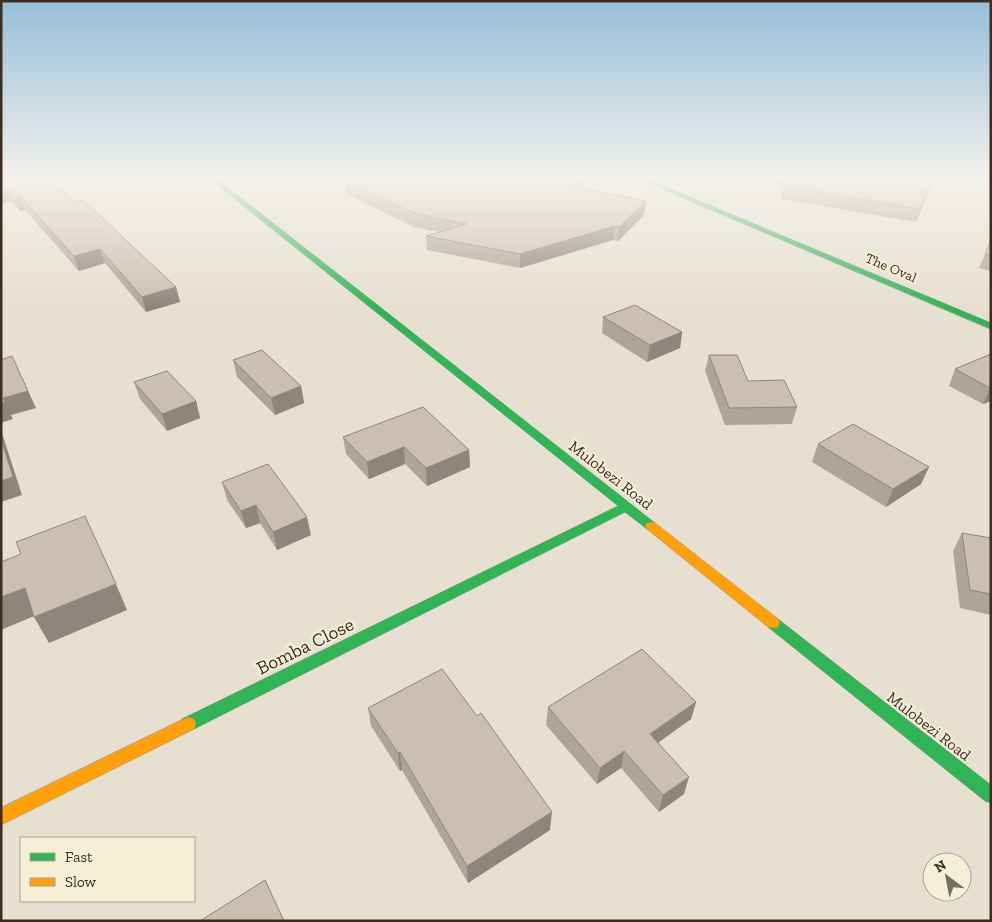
<svg xmlns="http://www.w3.org/2000/svg" width="992" height="922" font-family="'Zilla Slab',serif">
<style>
.lines{fill:none;stroke-linecap:round;stroke-linejoin:round}
.fast-casing{stroke:#9c958a;stroke-width:1}
.slow-casing{stroke:#9c958a;stroke-width:1}
.fast{fill:#30b455;fill-rule:evenodd}
.slow{fill:#ff9f0a;fill-rule:evenodd}
.wall{fill:#afa499}
.shaded-wall{fill:#8e867d}
.building{fill:#cbbfb2;stroke:#8e867d}
.labels{text-anchor:middle;dominant-baseline:central;stroke-width:4;stroke-linejoin:round;paint-order:stroke}
.far-street-label{font-size:14px;fill:#3d2e20;stroke:#f7eed8}
.street-label{font-size:16px;fill:#3d2e20;stroke:#f7eed8}
.near-street-label{font-size:19px;fill:#3d2e20;stroke:#f7eed8}
</style>
<rect width="100%" height="100%" fill="#e7e0d1"/>
<g class="lines">
<defs>
<g id="fast">
<path d="M 210,179 L 217,179 L 655,523 L 657,526 L 655,529 L 647,529 L 625,512 L 194,729 L 188,731 L 182,729 L 180,724 L 182,719 L 618,506 Z"/>
<path d="M 639,179 L 647,179 L 991,323 L 991,329 Z"/>
<path d="M 773,618 L 778,619 L 991,785 L 991,803 L 985,801 L 768,627 L 766,623 L 768,619 Z"/>
</g>
<g id="slow">
<path d="M 651,522 L 655,523 L 778,619 L 780,623 L 778,627 L 773,628 L 768,627 L 647,529 L 645,526 L 647,523 Z"/>
<path d="M 188,717 L 194,719 L 196,724 L 194,729 L 1,825 L 1,808 Z"/>
</g>
</defs>
<use href="#fast" class="fast-casing"/>
<use href="#slow" class="slow-casing"/>
<use href="#fast" class="fast"/>
<use href="#slow" class="slow"/>
</g>
<g class="wall">
<path d="M 1,179 L 74,202 L 176,287 L 180,302 L 146,312 L 105,263 L 79,271 L 25,210 L 20,211 L 12,201 L 1,203 Z"/>
<path d="M 747,179 L 934,179 L 916,222 L 780,199 L 784,185 Z"/>
<path d="M 345,181 L 581,189 L 644,215 L 618,241 L 613,240 L 520,268 L 427,250 L 426,236 L 439,232 L 414,227 L 346,194 Z"/>
<path d="M 991,241 L 991,271 L 979,268 Z"/>
<path d="M 603,317 L 682,332 L 680,348 L 647,362 L 602,333 Z"/>
<path d="M 991,354 L 991,401 L 983,404 L 949,386 L 955,369 Z"/>
<path d="M 709,355 L 748,381 L 797,407 L 792,424 L 725,425 L 705,371 Z"/>
<path d="M 233,360 L 301,386 L 304,403 L 275,415 L 237,377 Z"/>
<path d="M 134,382 L 196,401 L 200,418 L 167,431 L 140,399 Z"/>
<path d="M 343,437 L 469,450 L 470,467 L 427,486 L 405,464 L 369,479 L 346,454 Z"/>
<path d="M 818,444 L 929,467 L 921,484 L 886,507 L 812,462 Z"/>
<path d="M 222,482 L 311,535 L 277,550 L 260,523 L 246,528 L 227,500 Z"/>
<path d="M 962,533 L 991,538 L 991,615 L 960,608 L 953,551 Z"/>
<path d="M 696,702 L 691,719 L 658,743 L 684,794 L 659,812 L 621,768 L 597,784 L 546,725 L 548,707 Z"/>
<path d="M 368,708 L 477,716 L 550,830 L 468,883 L 402,770 L 400,771 L 371,726 Z"/>
</g>
<g class="shaded-wall">
<path d="M 578,179 L 593,179 L 568,199 L 568,186 Z"/>
<path d="M 933,179 L 934,179 L 916,222 L 920,209 Z"/>
<path d="M 7,188 L 12,201 L 1,203 L 1,189 Z"/>
<path d="M 20,196 L 25,210 L 20,211 L 15,198 Z"/>
<path d="M 646,201 L 644,215 L 618,241 L 619,227 Z"/>
<path d="M 615,226 L 613,240 L 520,268 L 520,254 Z"/>
<path d="M 100,249 L 105,263 L 79,271 L 74,256 Z"/>
<path d="M 176,287 L 180,302 L 146,312 L 142,297 Z"/>
<path d="M 682,332 L 680,348 L 647,362 L 650,345 Z"/>
<path d="M 301,386 L 304,403 L 275,415 L 271,398 Z"/>
<path d="M 991,387 L 991,401 L 983,404 L 990,388 Z"/>
<path d="M 28,391 L 36,408 L 11,415 L 13,419 L 1,423 L 1,403 L 3,398 Z"/>
<path d="M 196,401 L 200,418 L 167,431 L 162,414 Z"/>
<path d="M 1,430 L 22,495 L 1,502 Z"/>
<path d="M 404,447 L 405,464 L 369,479 L 367,462 Z"/>
<path d="M 469,450 L 470,467 L 427,486 L 426,468 Z"/>
<path d="M 929,467 L 921,484 L 886,507 L 893,489 Z"/>
<path d="M 256,505 L 260,523 L 246,528 L 241,511 Z"/>
<path d="M 307,517 L 311,535 L 277,550 L 273,532 Z"/>
<path d="M 116,584 L 127,610 L 49,643 L 34,617 Z"/>
<path d="M 25,588 L 39,614 L 1,630 L 1,597 Z"/>
<path d="M 696,702 L 691,719 L 646,751 L 650,734 Z"/>
<path d="M 624,751 L 621,768 L 597,784 L 600,768 Z"/>
<path d="M 400,752 L 402,770 L 400,771 L 398,753 Z"/>
<path d="M 689,777 L 684,794 L 659,812 L 663,795 Z"/>
<path d="M 552,812 L 550,830 L 468,883 L 467,866 Z"/>
</g>
<g class="building">
<path d="M 1,179 L 51,179 L 74,202 L 83,200 L 176,287 L 142,297 L 100,249 L 74,256 L 20,196 L 15,198 L 7,188 L 1,189 Z"/>
<path d="M 353,179 L 578,179 L 568,186 L 646,201 L 619,227 L 615,226 L 520,254 L 426,236 L 467,224 L 414,213 L 345,181 Z"/>
<path d="M 788,179 L 933,179 L 920,209 L 783,186 Z"/>
<path d="M 991,240 L 991,255 L 985,254 Z"/>
<path d="M 635,305 L 682,332 L 650,345 L 603,317 Z"/>
<path d="M 262,350 L 301,386 L 271,398 L 233,360 Z"/>
<path d="M 991,354 L 990,388 L 955,369 Z"/>
<path d="M 709,355 L 737,355 L 748,381 L 784,380 L 797,407 L 729,408 Z"/>
<path d="M 12,356 L 28,391 L 3,398 L 5,402 L 1,403 L 1,360 Z"/>
<path d="M 167,371 L 196,401 L 162,414 L 134,382 Z"/>
<path d="M 423,407 L 469,450 L 426,468 L 404,447 L 367,462 L 343,437 Z"/>
<path d="M 853,424 L 929,467 L 893,489 L 818,444 Z"/>
<path d="M 1,439 L 13,477 L 1,481 Z"/>
<path d="M 268,464 L 307,517 L 273,532 L 256,505 L 241,511 L 222,482 Z"/>
<path d="M 85,516 L 116,584 L 34,617 L 25,588 L 1,597 L 1,562 L 21,554 L 16,542 Z"/>
<path d="M 962,533 L 991,538 L 991,594 L 970,590 Z"/>
<path d="M 642,649 L 696,702 L 650,734 L 689,777 L 663,795 L 624,751 L 600,768 L 548,707 Z"/>
<path d="M 442,669 L 477,716 L 481,713 L 552,812 L 467,866 L 400,752 L 398,753 L 368,708 Z"/>
<path d="M 265,880 L 284,921 L 200,921 Z"/>
</g>
<linearGradient id="sky" x2="0" y2="1"><stop stop-color="#96bed9"/><stop offset="0.58" stop-color="#f4f1ea"/><stop offset="1" stop-color="#f4f1ea" stop-opacity="0"/></linearGradient>
<rect width="992" height="308" fill="url(#sky)"/>
<g class="labels">
<g class="far-street-label">
<text transform="translate(891 268) rotate(23)">The Oval</text>
</g>
<g class="street-label">
<text transform="translate(611 475) rotate(38)">Mulobezi Road</text>
<text transform="translate(929 726) rotate(38)">Mulobezi Road</text>
</g>
<g class="near-street-label">
<text transform="translate(305 646) rotate(-26)">Bomba Close</text>
</g>
</g>
<rect width="992" height="922" fill="none" stroke="#3d2e20" stroke-width="5"/>
<rect x="20" y="837" width="175" height="65" fill="#f7eed8" stroke="#ada18e"/>
<rect x="30" y="853" width="25" height="8" fill="#30b455" stroke="#ada18e"/>
<text x="65" y="862" font-size="15" fill="#3d2e20">Fast</text>
<rect x="30" y="878" width="25" height="8" fill="#ff9f0a" stroke="#ada18e"/>
<text x="65" y="887" font-size="15" fill="#3d2e20">Slow</text>
<g transform="translate(947 877) rotate(328)"><circle r="24" fill="#f7eed8" stroke="#ada18e"/>
<path d="M0-4L9 19L0 12L-9 19Z" fill="#786c5e"/>
<text y="-8" font-size="14" font-weight="bold" text-anchor="middle" fill="#3d2e20">N</text>
</g>
</svg>
